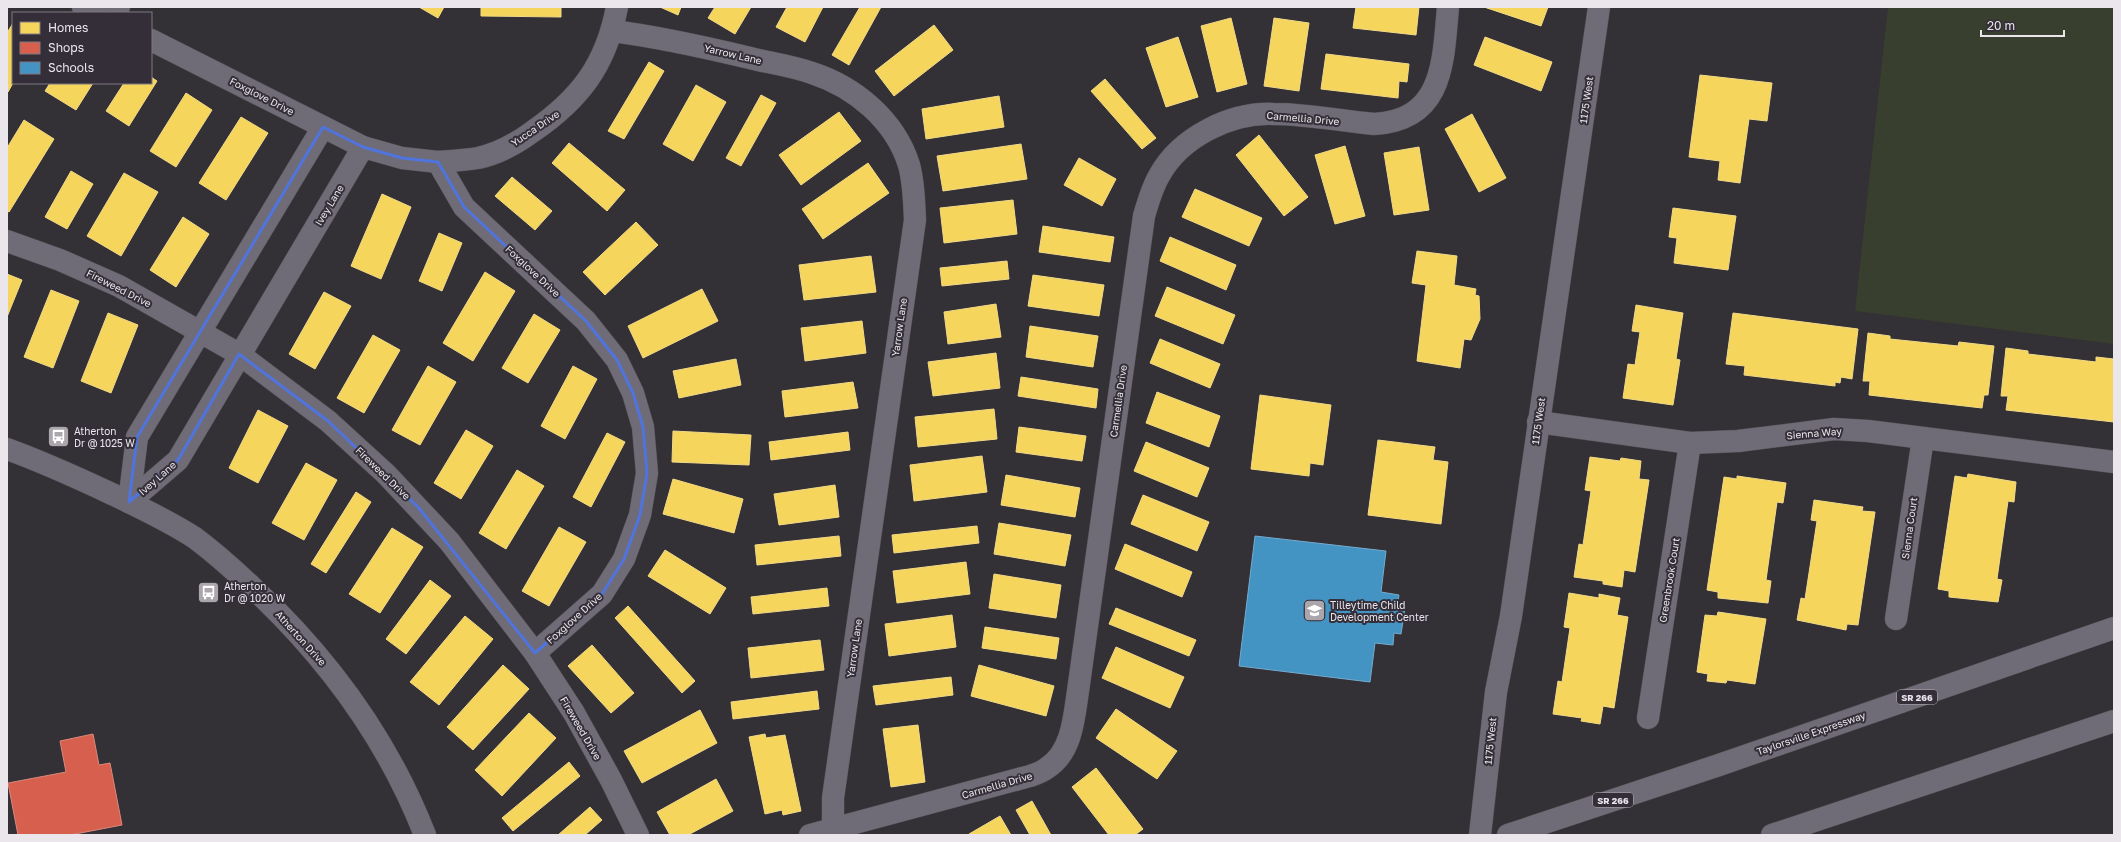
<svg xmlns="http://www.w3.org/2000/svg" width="2121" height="842" font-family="'Golos Text',sans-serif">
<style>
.green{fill:#383f2f}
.homes{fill:#f6d55c;stroke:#f2da87}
.shops{fill:#d6604d;stroke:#dc887d}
.schools{fill:#4393c3;stroke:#75accf}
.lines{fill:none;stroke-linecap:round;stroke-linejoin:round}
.minor-casing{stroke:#504e52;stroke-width:23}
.major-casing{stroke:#504e52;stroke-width:23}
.minor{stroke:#6f6c77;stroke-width:22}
.major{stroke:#6f6c77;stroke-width:22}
.marked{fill:none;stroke:#5074dd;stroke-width:3;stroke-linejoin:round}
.labels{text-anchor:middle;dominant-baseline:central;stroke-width:4;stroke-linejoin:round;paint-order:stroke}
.shield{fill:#342e38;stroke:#b3afb6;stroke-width:1}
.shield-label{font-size:9px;font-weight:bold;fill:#eae6ec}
.street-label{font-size:10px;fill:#eae6ec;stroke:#342e38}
.poi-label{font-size:10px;fill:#eae6ec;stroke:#342e38;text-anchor:start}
</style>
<rect width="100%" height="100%" fill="#333036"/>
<path class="green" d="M 1888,7 L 2114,7 L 2114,344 L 1855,311 Z"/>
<g class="homes">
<path d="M 419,7 L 444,7 L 438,18 Z"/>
<path d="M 481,7 L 561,7 L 561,17 L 481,16 Z"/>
<path d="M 660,7 L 681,7 L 678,15 Z"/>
<path d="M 715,7 L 751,7 L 735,34 L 708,18 Z"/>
<path d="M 787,7 L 823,7 L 805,42 L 776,27 Z"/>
<path d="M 860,7 L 881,7 L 849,65 L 832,55 Z"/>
<path d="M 1356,7 L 1419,7 L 1416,35 L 1353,28 Z"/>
<path d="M 1484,7 L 1548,7 L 1541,26 Z"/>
<path d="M 1231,18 L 1247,84 L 1217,92 L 1201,26 Z"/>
<path d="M 1274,18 L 1309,23 L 1299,91 L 1264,86 Z"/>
<path d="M 13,23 L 13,83 L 8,92 L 7,33 Z"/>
<path d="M 934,25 L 953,50 L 894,96 L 875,71 Z"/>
<path d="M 1178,37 L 1198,97 L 1166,107 L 1146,48 Z"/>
<path d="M 1485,37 L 1552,62 L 1541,91 L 1474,65 Z"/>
<path d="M 1326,54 L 1409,64 L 1407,82 L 1399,81 L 1398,98 L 1321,89 Z"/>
<path d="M 649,62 L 664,71 L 624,139 L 608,131 Z"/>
<path d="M 1700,75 L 1772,83 L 1767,121 L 1749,119 L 1740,183 L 1718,180 L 1720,161 L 1689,157 Z"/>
<path d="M 151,77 L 157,81 L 129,126 L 106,111 L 124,83 L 151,83 Z"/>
<path d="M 1105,79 L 1156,138 L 1142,149 L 1091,91 Z"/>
<path d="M 50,83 L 93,83 L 76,110 L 45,91 Z"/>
<path d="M 696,85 L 726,102 L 693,161 L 663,144 Z"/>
<path d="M 186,93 L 212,110 L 176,167 L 150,151 Z"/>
<path d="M 761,95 L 776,103 L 741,166 L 726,158 Z"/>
<path d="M 999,96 L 1004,127 L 926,139 L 922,109 Z"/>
<path d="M 839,112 L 861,141 L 801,185 L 779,155 Z"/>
<path d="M 1472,114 L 1506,178 L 1479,192 L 1445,129 Z"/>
<path d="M 241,117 L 268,133 L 226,200 L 199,183 Z"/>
<path d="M 24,120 L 54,139 L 9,212 L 7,211 L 7,148 Z"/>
<path d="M 1259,135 L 1308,197 L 1284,216 L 1236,155 Z"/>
<path d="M 569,143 L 625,190 L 607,211 L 552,163 Z"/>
<path d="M 1021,144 L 1027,179 L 943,191 L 937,156 Z"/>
<path d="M 1345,146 L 1365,216 L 1335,224 L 1315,155 Z"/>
<path d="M 1419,147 L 1429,210 L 1394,215 L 1384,153 Z"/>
<path d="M 1079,158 L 1116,179 L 1102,206 L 1064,185 Z"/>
<path d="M 868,163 L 889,193 L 823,239 L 802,209 Z"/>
<path d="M 71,171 L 93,184 L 67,229 L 45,217 Z"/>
<path d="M 124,173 L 158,192 L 121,256 L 87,236 Z"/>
<path d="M 512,177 L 552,211 L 535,230 L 495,196 Z"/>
<path d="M 1195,189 L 1262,218 L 1249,246 L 1182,217 Z"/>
<path d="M 382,194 L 411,207 L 381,279 L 351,266 Z"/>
<path d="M 1013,200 L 1017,234 L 944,243 L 940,208 Z"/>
<path d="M 1673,208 L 1736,216 L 1728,270 L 1674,263 L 1677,238 L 1669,237 Z"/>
<path d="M 183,217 L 209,234 L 176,287 L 150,270 Z"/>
<path d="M 636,222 L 658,245 L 605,295 L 583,272 Z"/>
<path d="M 1043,226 L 1114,237 L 1110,262 L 1039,252 Z"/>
<path d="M 439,233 L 462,243 L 442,291 L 419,281 Z"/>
<path d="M 1170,237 L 1236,265 L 1226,290 L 1160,261 Z"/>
<path d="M 1417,251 L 1457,256 L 1454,285 L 1476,289 L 1475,295 L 1479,296 L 1480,319 L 1471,340 L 1464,339 L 1460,368 L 1417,361 L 1426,285 L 1412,283 Z"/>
<path d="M 871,256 L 876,292 L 804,300 L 799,265 Z"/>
<path d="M 1007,261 L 1009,279 L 942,286 L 940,268 Z"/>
<path d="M 485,272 L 515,291 L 473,361 L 443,343 Z"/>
<path d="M 7,274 L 22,280 L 7,317 Z"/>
<path d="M 1033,275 L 1104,285 L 1099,316 L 1028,306 Z"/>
<path d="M 1167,287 L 1235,315 L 1223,344 L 1155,316 Z"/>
<path d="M 702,289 L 718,321 L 643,358 L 628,326 Z"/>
<path d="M 51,290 L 79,301 L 53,368 L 24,357 Z"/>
<path d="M 324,292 L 351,306 L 315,369 L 289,354 Z"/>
<path d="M 996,304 L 1001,337 L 948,344 L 944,312 Z"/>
<path d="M 1636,305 L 1683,313 L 1676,359 L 1680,360 L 1673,405 L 1623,398 L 1628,364 L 1635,365 L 1640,332 L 1632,331 Z"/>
<path d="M 108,313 L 138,325 L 111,393 L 81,381 Z"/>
<path d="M 1733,313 L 1858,329 L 1852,379 L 1841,377 L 1840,383 L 1835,382 L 1835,386 L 1744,375 L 1745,366 L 1726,364 Z"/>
<path d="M 534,314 L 560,330 L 528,383 L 502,368 Z"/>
<path d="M 862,321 L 866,353 L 805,361 L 801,328 Z"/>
<path d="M 1030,326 L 1098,336 L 1093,367 L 1026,357 Z"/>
<path d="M 1868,333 L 1890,336 L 1890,339 L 1958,346 L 1959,342 L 1994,346 L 1988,395 L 1984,395 L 1982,408 L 1869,395 L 1870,381 L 1863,381 Z"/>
<path d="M 373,335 L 400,350 L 364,413 L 337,398 Z"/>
<path d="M 1160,339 L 1220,364 L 1210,388 L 1150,363 Z"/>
<path d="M 2006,348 L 2028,351 L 2028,354 L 2096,362 L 2096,357 L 2114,359 L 2114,422 L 2006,410 L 2008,396 L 2001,396 Z"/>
<path d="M 996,353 L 1000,388 L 933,396 L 928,362 Z"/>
<path d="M 736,359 L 741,385 L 679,398 L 673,371 Z"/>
<path d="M 428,366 L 456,382 L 420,445 L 392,430 Z"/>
<path d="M 573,366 L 597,379 L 565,439 L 541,426 Z"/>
<path d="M 1021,377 L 1098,389 L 1096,408 L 1018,396 Z"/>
<path d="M 853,382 L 858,408 L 785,417 L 782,391 Z"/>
<path d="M 1157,392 L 1220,416 L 1209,447 L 1146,423 Z"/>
<path d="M 1260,395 L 1331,405 L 1323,465 L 1310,463 L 1309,476 L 1251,469 Z"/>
<path d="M 994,409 L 997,439 L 918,447 L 915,417 Z"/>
<path d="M 258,410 L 288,426 L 258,483 L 229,468 Z"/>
<path d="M 1019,427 L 1086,436 L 1082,461 L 1016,452 Z"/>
<path d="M 466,430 L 493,446 L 461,499 L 434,483 Z"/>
<path d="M 673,431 L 751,435 L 749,465 L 672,462 Z"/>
<path d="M 848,432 L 850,450 L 771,460 L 769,442 Z"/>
<path d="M 607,433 L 625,442 L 591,507 L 573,497 Z"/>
<path d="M 1378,440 L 1435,447 L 1433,460 L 1448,462 L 1441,524 L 1368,515 Z"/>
<path d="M 1146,442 L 1209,468 L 1197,497 L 1134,471 Z"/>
<path d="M 982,456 L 987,492 L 914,501 L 910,465 Z"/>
<path d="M 1590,457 L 1620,461 L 1621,458 L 1641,461 L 1639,479 L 1649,480 L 1635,572 L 1624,570 L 1622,587 L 1603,584 L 1603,581 L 1574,577 L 1579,544 L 1583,545 L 1591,491 L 1585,490 Z"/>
<path d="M 306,463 L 337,480 L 304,540 L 272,523 Z"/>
<path d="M 517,470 L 544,486 L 506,549 L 479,533 Z"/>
<path d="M 1968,474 L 2016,482 L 2014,502 L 2008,501 L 1997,579 L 2002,580 L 1998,602 L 1949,597 L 1949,591 L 1938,589 L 1955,476 L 1967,478 Z"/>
<path d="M 1006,475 L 1080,488 L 1075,517 L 1001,505 Z"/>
<path d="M 1737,476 L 1786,483 L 1783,503 L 1777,502 L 1766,580 L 1771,581 L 1768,603 L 1718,598 L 1718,592 L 1707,590 L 1724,477 L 1737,479 Z"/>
<path d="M 673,479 L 743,499 L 734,533 L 663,514 Z"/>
<path d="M 835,485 L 839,517 L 779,525 L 774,494 Z"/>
<path d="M 356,492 L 371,502 L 326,573 L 311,564 Z"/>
<path d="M 1143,495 L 1209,522 L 1197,551 L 1131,524 Z"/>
<path d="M 1814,500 L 1863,507 L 1862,511 L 1875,512 L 1858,625 L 1847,624 L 1846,630 L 1797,620 L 1801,598 L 1805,599 L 1817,521 L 1811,520 Z"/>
<path d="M 999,523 L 1071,535 L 1065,566 L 994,554 Z"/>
<path d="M 977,526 L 979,543 L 894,553 L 892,535 Z"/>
<path d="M 559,527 L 586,542 L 549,606 L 522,591 Z"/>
<path d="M 392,528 L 423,547 L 380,613 L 349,594 Z"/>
<path d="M 839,536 L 841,556 L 757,565 L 755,545 Z"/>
<path d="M 1125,544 L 1192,572 L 1182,597 L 1115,569 Z"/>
<path d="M 665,550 L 726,588 L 710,614 L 648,576 Z"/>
<path d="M 966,562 L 970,594 L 897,603 L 893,571 Z"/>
<path d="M 994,574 L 1061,585 L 1056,618 L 989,608 Z"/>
<path d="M 430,580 L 451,596 L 406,654 L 386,639 Z"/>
<path d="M 827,588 L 829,606 L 753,614 L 751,597 Z"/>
<path d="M 1569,593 L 1599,598 L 1599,594 L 1620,598 L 1617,615 L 1628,617 L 1614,708 L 1603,706 L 1600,724 L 1581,721 L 1582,718 L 1553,714 L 1558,681 L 1562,682 L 1570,628 L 1564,627 Z"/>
<path d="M 628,606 L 695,681 L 682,693 L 615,618 Z"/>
<path d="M 1116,608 L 1196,640 L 1189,656 L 1109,624 Z"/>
<path d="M 1718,612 L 1766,619 L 1755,684 L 1727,680 L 1726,683 L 1707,681 L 1708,674 L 1697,672 L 1705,615 L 1717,616 Z"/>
<path d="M 952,615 L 956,647 L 889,656 L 885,624 Z"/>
<path d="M 465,616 L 493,639 L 439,705 L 410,682 Z"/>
<path d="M 985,627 L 1059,638 L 1056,659 L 982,648 Z"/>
<path d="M 820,640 L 824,670 L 751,678 L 748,648 Z"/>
<path d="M 592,645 L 634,693 L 611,713 L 568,666 Z"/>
<path d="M 1116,647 L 1184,677 L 1170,708 L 1102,678 Z"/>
<path d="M 503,665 L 529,689 L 473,750 L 447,727 Z"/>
<path d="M 979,665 L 1054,686 L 1046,716 L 971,696 Z"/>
<path d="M 951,677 L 953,695 L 876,705 L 873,686 Z"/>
<path d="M 817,691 L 819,709 L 733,719 L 731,702 Z"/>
<path d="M 1116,709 L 1177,751 L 1157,779 L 1096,738 Z"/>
<path d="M 700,710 L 717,743 L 642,783 L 624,751 Z"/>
<path d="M 529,713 L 556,738 L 502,796 L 475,770 Z"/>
<path d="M 918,725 L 925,782 L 891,787 L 883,729 Z"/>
<path d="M 765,734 L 766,738 L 785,735 L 801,811 L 783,815 L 782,810 L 765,814 L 749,737 Z"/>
<path d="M 569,762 L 580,776 L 513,831 L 502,818 Z"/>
<path d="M 1096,768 L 1143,829 L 1135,835 L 1109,835 L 1072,787 Z"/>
<path d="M 716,779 L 733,811 L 688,835 L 670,835 L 657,812 Z"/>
<path d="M 1032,801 L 1051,835 L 1030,835 L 1016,810 Z"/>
<path d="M 590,807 L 602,820 L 585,835 L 558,835 Z"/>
<path d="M 1000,816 L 1011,835 L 969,835 L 969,834 Z"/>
</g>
<path class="shops" d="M 93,734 L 99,765 L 110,763 L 122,825 L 70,835 L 18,835 L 8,783 L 66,772 L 60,741 Z"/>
<path class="schools" d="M 1255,536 L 1386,551 L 1381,592 L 1399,595 L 1397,607 L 1405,608 L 1401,634 L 1394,633 L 1393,645 L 1375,643 L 1370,682 L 1239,666 Z"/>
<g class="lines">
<defs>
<g id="minor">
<path d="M 83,7 L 96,13"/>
<path d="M 116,13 L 119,7"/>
<path d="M 613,31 C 659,37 704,47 750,58 C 770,63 792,66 812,73 C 855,87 895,120 909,165 C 914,183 914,201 915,220 L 833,798 L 833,829"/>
<path d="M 151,40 L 363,147 L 402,158 L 438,162 L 464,207 L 586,321 L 617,360 L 633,393 L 643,427 L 647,473 L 640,515 L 624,559 L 602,594 L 535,653"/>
<path d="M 438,162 C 451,161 465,160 478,158 C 497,154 517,143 532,132 C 580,99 606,65 617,7"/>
<path d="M 7,241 L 60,260 L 119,286 L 239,354 L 328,421 L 386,474 L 449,541 L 535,653 L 574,713 L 611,780 L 638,835"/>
<path d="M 1538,422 L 1690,443 L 1738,441 L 1834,429 L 1868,431 L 2114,462"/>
<path d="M 7,449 C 43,462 78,478 112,494 C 141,508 169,521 195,538 C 215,553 234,570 252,587 C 326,656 388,740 425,835"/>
<path d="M 129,502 L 178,460 L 363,147"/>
<path d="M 129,502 L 137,437 L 323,127"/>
<path d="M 1896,619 L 1923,438"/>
<path d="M 1648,718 L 1690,443"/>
<path d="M 810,835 L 1030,776 C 1036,774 1042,772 1047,768 C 1072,752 1074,718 1078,691 L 1144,216 C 1148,202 1152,188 1159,176 C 1180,137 1231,112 1274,114 C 1307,114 1341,121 1374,124 C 1444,120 1443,62 1448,7"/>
<path d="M 1480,835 L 1496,692 L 1511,616 L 1599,7"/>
</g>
<g id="major">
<path d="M 1508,835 L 1719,765 L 2114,628"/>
<path d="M 1772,835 L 2114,721"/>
</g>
</defs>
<use href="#minor" class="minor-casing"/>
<use href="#major" class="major-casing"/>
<use href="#minor" class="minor"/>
<use href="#major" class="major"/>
</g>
<path class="marked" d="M 323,127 L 363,147 L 402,158 L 438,162 L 464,207 L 586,321 L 617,360 L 633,393 L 643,427 L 647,473 L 640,515 L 624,559 L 602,594 L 535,653 L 418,507 L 328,421 L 239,354 L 178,460 L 129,502 L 137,437 Z"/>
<defs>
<symbol id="bus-square" viewBox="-11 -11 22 22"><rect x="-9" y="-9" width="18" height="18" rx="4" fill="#aaa6ac" stroke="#342e38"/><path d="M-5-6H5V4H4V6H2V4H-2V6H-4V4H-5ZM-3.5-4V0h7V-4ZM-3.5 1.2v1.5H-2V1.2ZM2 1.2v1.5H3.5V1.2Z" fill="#fff"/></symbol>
<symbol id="school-square" viewBox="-11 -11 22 22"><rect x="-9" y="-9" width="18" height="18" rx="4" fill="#aaa6ac" stroke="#342e38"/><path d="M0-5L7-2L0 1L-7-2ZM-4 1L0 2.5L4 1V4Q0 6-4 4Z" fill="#fff"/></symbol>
</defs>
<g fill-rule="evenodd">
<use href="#bus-square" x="46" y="424" width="25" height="25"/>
<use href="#bus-square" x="196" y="580" width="25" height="25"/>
<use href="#school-square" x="1302" y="598" width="25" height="25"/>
</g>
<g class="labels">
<g class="shield">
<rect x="1897" y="690" width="40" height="14" rx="3"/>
<rect x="1593" y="793" width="40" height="14" rx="3"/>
</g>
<g class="shield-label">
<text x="1917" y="697">SR 266</text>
<text x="1613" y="800">SR 266</text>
</g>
<g class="street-label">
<text transform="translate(733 54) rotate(13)">Yarrow Lane</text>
<text transform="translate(262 96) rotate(27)">Foxglove Drive</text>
<text transform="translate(1586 100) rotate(-82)">1175 West</text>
<text transform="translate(1303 118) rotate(5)">Carmellia Drive</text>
<text transform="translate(535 128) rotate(-34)">Yucca Drive</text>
<text transform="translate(329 205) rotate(-59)">Ivey Lane</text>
<text transform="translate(533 271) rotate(43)">Foxglove Drive</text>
<text transform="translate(119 288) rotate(27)">Fireweed Drive</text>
<text transform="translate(899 327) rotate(-82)">Yarrow Lane</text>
<text transform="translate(1118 401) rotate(-82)">Carmellia Drive</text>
<text transform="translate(1538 421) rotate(-82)">1175 West</text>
<text transform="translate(1814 433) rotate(-5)">Sienna Way</text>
<text transform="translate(383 473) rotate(44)">Fireweed Drive</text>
<text transform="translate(157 478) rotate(-41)">Ivey Lane</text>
<text transform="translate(1909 528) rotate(-82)">Sienna Court</text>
<text transform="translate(1669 580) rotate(-81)">Greenbrook Court</text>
<text transform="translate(574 618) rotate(-42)">Foxglove Drive</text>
<text transform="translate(301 638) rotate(48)">Atherton Drive</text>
<text transform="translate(854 648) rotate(-82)">Yarrow Lane</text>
<text transform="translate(581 728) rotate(60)">Fireweed Drive</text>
<text transform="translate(1811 733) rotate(-19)">Taylorsville Expressway</text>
<text transform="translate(1490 741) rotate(-84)">1175 West</text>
<text transform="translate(997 785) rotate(-16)">Carmellia Drive</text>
</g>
<g class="poi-label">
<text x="74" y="431">Atherton<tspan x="74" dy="12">Dr @ 1025 W</tspan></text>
<text x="224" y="586">Atherton<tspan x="224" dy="12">Dr @ 1020 W</tspan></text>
<text x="1330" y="605">Tilleytime Child<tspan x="1330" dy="12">Development Center</tspan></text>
</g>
</g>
<rect width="2121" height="842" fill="none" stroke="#eae6ec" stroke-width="16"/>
<rect x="12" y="12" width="140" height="72" fill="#342e38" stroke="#7d7880"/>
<rect x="20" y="22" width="20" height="12" fill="#f6d55c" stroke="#7d7880"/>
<text x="48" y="32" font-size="12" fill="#eae6ec">Homes</text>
<rect x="20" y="42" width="20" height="12" fill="#d6604d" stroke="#7d7880"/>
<text x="48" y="52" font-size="12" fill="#eae6ec">Shops</text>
<rect x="20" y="62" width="20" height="12" fill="#4393c3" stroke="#7d7880"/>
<text x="48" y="72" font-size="12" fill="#eae6ec">Schools</text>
<path d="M1981 30v6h83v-6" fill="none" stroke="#eae6ec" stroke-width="2"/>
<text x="1987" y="30" font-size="12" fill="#eae6ec" stroke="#342e38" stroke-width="3" paint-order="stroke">20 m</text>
</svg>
